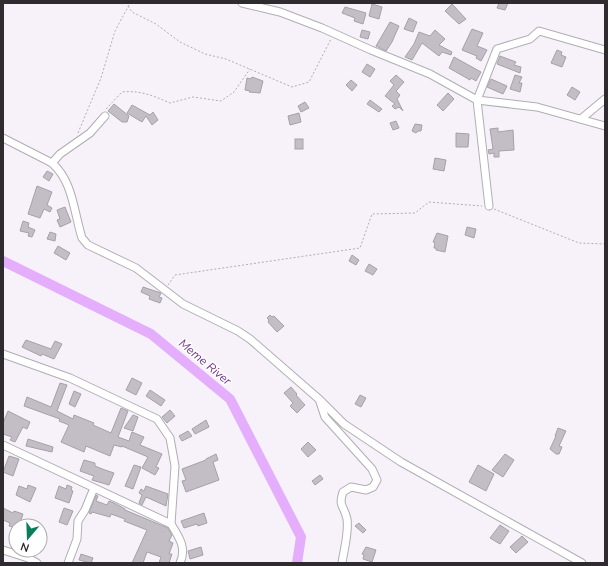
<svg xmlns="http://www.w3.org/2000/svg" width="608" height="566" font-family="'Nunito Sans',sans-serif">
<style>
.lines{fill:none;stroke-linecap:round;stroke-linejoin:round}
.river{stroke:#e4aefc;stroke-width:10}
.building{fill:#c3bec6;stroke:#a6a1a9}
.minor-casing{stroke:#b2adb4;stroke-width:9}
.path{stroke:#b1adb3;stroke-width:1;stroke-dasharray:2 2;stroke-linecap:butt}
.minor{stroke:#fff;stroke-width:7}
.labels{text-anchor:middle;dominant-baseline:central;stroke-width:3;stroke-linejoin:round;paint-order:stroke}
.water-label{font-size:12px;font-style:italic;fill:#74358d;stroke:#fff}
</style>
<rect width="100%" height="100%" fill="#f7f2fa"/>
<g class="lines">
<path class="river" d="M 3,261 L 151,334 L 230,399 L 301,537 L 297,563"/>
</g>
<g class="building">
<path d="M 499,3 L 508,3 L 505,10 L 497,8 Z"/>
<path d="M 372,4 L 382,7 L 379,19 L 369,16 Z"/>
<path d="M 452,4 L 466,19 L 459,24 L 445,11 Z"/>
<path d="M 345,7 L 366,13 L 363,24 L 354,21 L 355,18 L 342,13 Z"/>
<path d="M 409,18 L 417,22 L 413,32 L 404,29 Z"/>
<path d="M 390,22 L 399,26 L 392,42 L 386,51 L 376,46 Z"/>
<path d="M 472,29 L 483,33 L 477,46 L 487,50 L 481,61 L 476,58 L 477,56 L 462,50 Z"/>
<path d="M 362,30 L 370,32 L 368,39 L 360,37 Z"/>
<path d="M 435,30 L 445,39 L 439,45 L 452,52 L 451,55 L 442,52 L 439,56 L 422,43 L 412,60 L 405,57 L 414,44 L 419,32 L 430,36 Z"/>
<path d="M 557,50 L 562,52 L 561,55 L 566,57 L 562,67 L 551,63 Z"/>
<path d="M 500,56 L 516,62 L 514,65 L 521,67 L 520,73 L 497,64 Z"/>
<path d="M 454,57 L 481,72 L 476,81 L 471,78 L 470,80 L 449,68 Z"/>
<path d="M 367,64 L 375,69 L 370,77 L 362,72 Z"/>
<path d="M 396,75 L 404,82 L 396,91 L 400,95 L 397,99 L 403,111 L 399,107 L 395,109 L 392,106 L 395,104 L 385,96 L 394,85 L 390,81 Z"/>
<path d="M 515,75 L 522,77 L 519,83 L 522,83 L 520,92 L 510,89 Z"/>
<path d="M 252,77 L 263,81 L 260,93 L 249,92 L 250,91 L 245,90 L 247,78 L 251,79 Z"/>
<path d="M 491,79 L 507,86 L 503,94 L 487,87 Z"/>
<path d="M 351,80 L 357,85 L 352,91 L 346,85 Z"/>
<path d="M 572,87 L 580,92 L 575,100 L 567,95 Z"/>
<path d="M 448,93 L 454,99 L 443,111 L 437,105 Z"/>
<path d="M 370,100 L 382,109 L 379,112 L 367,104 Z"/>
<path d="M 305,102 L 309,108 L 301,112 L 298,106 Z"/>
<path d="M 114,104 L 129,116 L 127,122 L 122,122 L 108,111 Z"/>
<path d="M 132,105 L 150,115 L 153,112 L 158,120 L 152,125 L 146,116 L 142,122 L 127,113 Z"/>
<path d="M 299,113 L 301,122 L 290,125 L 288,116 Z"/>
<path d="M 396,121 L 399,128 L 393,130 L 390,123 Z"/>
<path d="M 415,124 L 422,125 L 421,131 L 418,131 L 416,133 L 412,131 Z"/>
<path d="M 498,128 L 498,132 L 513,130 L 514,150 L 499,151 L 499,157 L 494,157 L 494,153 L 489,154 L 488,150 L 493,149 L 490,129 Z"/>
<path d="M 456,133 L 469,134 L 468,147 L 456,147 Z"/>
<rect x="295" y="139" width="8" height="10"/>
<path d="M 435,158 L 446,160 L 444,171 L 433,169 Z"/>
<path d="M 47,171 L 53,174 L 49,181 L 43,177 Z"/>
<path d="M 37,186 L 52,192 L 47,205 L 52,208 L 50,212 L 44,209 L 40,218 L 28,214 Z"/>
<path d="M 65,207 L 71,222 L 60,227 L 57,220 L 60,219 L 57,210 Z"/>
<path d="M 23,221 L 29,223 L 28,227 L 35,230 L 32,237 L 28,236 L 29,233 L 20,231 Z"/>
<path d="M 467,227 L 476,229 L 474,238 L 465,235 Z"/>
<path d="M 50,232 L 56,234 L 55,241 L 47,239 Z"/>
<path d="M 437,233 L 448,236 L 445,252 L 436,250 L 436,248 L 434,248 L 435,243 L 433,242 Z"/>
<path d="M 58,246 L 70,253 L 66,260 L 54,253 Z"/>
<path d="M 352,255 L 359,260 L 356,265 L 349,261 Z"/>
<path d="M 369,264 L 377,269 L 373,275 L 365,271 Z"/>
<path d="M 143,287 L 161,293 L 159,297 L 162,298 L 160,303 L 149,299 L 150,296 L 141,292 Z"/>
<path d="M 270,315 L 272,317 L 274,316 L 284,326 L 277,332 L 268,322 L 269,320 L 267,318 Z"/>
<path d="M 26,340 L 51,349 L 55,341 L 62,344 L 54,359 L 42,354 L 41,356 L 22,347 Z"/>
<path d="M 132,378 L 142,383 L 136,395 L 126,390 Z"/>
<path d="M 60,383 L 67,385 L 57,411 L 73,419 L 74,415 L 94,423 L 93,425 L 111,433 L 121,408 L 128,411 L 118,437 L 129,441 L 132,432 L 144,437 L 140,445 L 162,454 L 156,467 L 159,468 L 155,475 L 142,468 L 148,457 L 122,446 L 122,447 L 114,445 L 110,456 L 86,446 L 84,452 L 61,442 L 69,425 L 59,421 L 60,419 L 24,406 L 27,397 L 51,407 Z"/>
<path d="M 291,387 L 297,394 L 296,395 L 305,405 L 297,413 L 290,406 L 293,403 L 284,393 Z"/>
<path d="M 150,390 L 165,400 L 161,406 L 146,396 Z"/>
<path d="M 74,391 L 81,394 L 75,407 L 69,404 Z"/>
<path d="M 360,395 L 366,398 L 361,407 L 355,404 Z"/>
<path d="M 170,410 L 175,416 L 167,423 L 162,417 Z"/>
<path d="M 8,411 L 30,422 L 27,429 L 23,427 L 15,442 L 10,440 L 12,437 L 3,434 L 3,423 Z"/>
<path d="M 133,415 L 138,417 L 133,431 L 124,428 Z"/>
<path d="M 206,420 L 209,427 L 195,434 L 192,429 Z"/>
<path d="M 558,428 L 566,431 L 559,446 L 562,447 L 559,454 L 556,454 L 550,449 L 556,436 L 555,436 Z"/>
<path d="M 188,431 L 192,436 L 182,441 L 179,436 Z"/>
<path d="M 28,439 L 53,447 L 52,452 L 26,446 Z"/>
<path d="M 308,442 L 316,450 L 308,457 L 301,449 Z"/>
<path d="M 216,454 L 218,460 L 213,462 L 219,480 L 186,492 L 182,481 L 186,480 L 182,469 L 206,460 L 206,459 Z"/>
<path d="M 505,454 L 514,460 L 503,477 L 492,470 Z"/>
<path d="M 9,456 L 19,459 L 13,476 L 3,472 Z"/>
<path d="M 84,460 L 95,463 L 95,466 L 105,470 L 114,473 L 109,485 L 92,480 L 94,476 L 80,471 Z"/>
<path d="M 134,465 L 141,467 L 133,489 L 125,486 Z"/>
<path d="M 478,465 L 494,474 L 486,491 L 469,482 Z"/>
<path d="M 320,475 L 323,479 L 315,485 L 312,481 Z"/>
<path d="M 28,485 L 36,488 L 30,502 L 16,495 L 19,486 L 27,489 Z"/>
<path d="M 67,485 L 72,487 L 71,490 L 73,491 L 69,503 L 55,498 L 59,486 L 66,489 Z"/>
<path d="M 146,486 L 168,494 L 166,506 L 146,497 L 142,505 L 139,503 L 142,495 L 139,493 L 141,489 L 144,491 Z"/>
<path d="M 96,495 L 98,496 L 96,501 L 107,505 L 109,501 L 114,503 L 125,509 L 125,510 L 168,528 L 172,535 L 169,541 L 173,543 L 169,554 L 172,554 L 169,563 L 159,563 L 161,557 L 147,552 L 143,563 L 132,563 L 147,530 L 124,521 L 125,519 L 111,514 L 110,517 L 92,512 L 91,514 L 89,513 Z"/>
<path d="M 3,508 L 13,513 L 14,511 L 23,514 L 19,526 L 16,526 L 16,528 L 9,526 L 10,523 L 3,520 Z"/>
<path d="M 64,508 L 73,511 L 67,525 L 59,522 Z"/>
<path d="M 204,513 L 207,523 L 198,526 L 197,524 L 184,528 L 181,521 Z"/>
<path d="M 359,523 L 366,530 L 363,533 L 355,526 Z"/>
<path d="M 500,525 L 509,531 L 500,544 L 490,538 Z"/>
<path d="M 522,536 L 528,542 L 516,553 L 510,547 Z"/>
<path d="M 201,547 L 203,555 L 190,559 L 188,551 Z"/>
<path d="M 366,547 L 376,550 L 372,562 L 363,559 L 364,555 L 362,554 Z"/>
<path d="M 81,554 L 93,558 L 91,563 L 79,560 Z"/>
</g>
<g class="lines">
<defs>
<g id="minor">
<path d="M 242,3 L 280,12 L 322,28 L 371,50 L 430,74 L 477,100 L 497,49 L 530,39 L 539,31 L 605,50"/>
<path d="M 581,119 L 605,99"/>
<path d="M 3,138 L 52,163 C 73,181 74,213 82,238 L 88,245 L 136,268 L 183,304 L 238,331 L 250,339 L 320,400 L 344,424 L 401,462 L 582,563"/>
<path d="M 52,163 L 60,154 L 90,133 L 105,116"/>
<path d="M 489,206 L 477,100 L 537,107 L 605,126"/>
<path d="M 3,354 L 70,378 L 157,419 L 170,438 L 175,466 L 171,524"/>
<path d="M 320,402 L 325,417 L 372,469 L 377,480 L 373,487 L 366,490 L 351,487 L 343,492 C 338,507 344,505 347,519 C 349,533 344,549 342,563"/>
<path d="M 3,445 L 171,524 C 179,537 187,548 180,563"/>
<path d="M 3,550 L 28,558 L 37,563"/>
<path d="M 68,563 L 77,539 L 78,521 L 85,510 L 94,488"/>
</g>
</defs>
<use href="#minor" class="minor-casing"/>
<g class="path">
<path d="M 128,6 L 132,12 L 156,24 L 180,42 L 205,54 L 226,59 L 292,87 L 309,82 L 331,39"/>
<path d="M 106,109 L 122,92 C 140,90 154,96 170,103 L 193,97 L 221,101 L 234,92 L 250,69"/>
<path d="M 78,133 L 101,78 L 115,31 L 130,3"/>
<path d="M 494,209 L 579,243 L 605,244"/>
<path d="M 168,285 L 175,275 L 360,248 L 372,214 L 415,213 L 429,202 L 482,206"/>
</g>
<use href="#minor" class="minor"/>
</g>
<g class="labels">
<g class="water-label">
<text transform="translate(205 362) rotate(40)">Meme River</text>
</g>
</g>
<rect width="608" height="566" fill="none" stroke="#2e2c2e" stroke-width="8"/>
<g transform="translate(28 538) rotate(199)"><circle r="19" fill="#ffffff" stroke="#ababab"/>
<path d="M0-3L7 15L0 10L-7 15Z" fill="#097e5b"/>
<text y="-6" font-size="11" font-weight="bold" text-anchor="middle" fill="#2e2c2e">N</text>
</g>
</svg>
